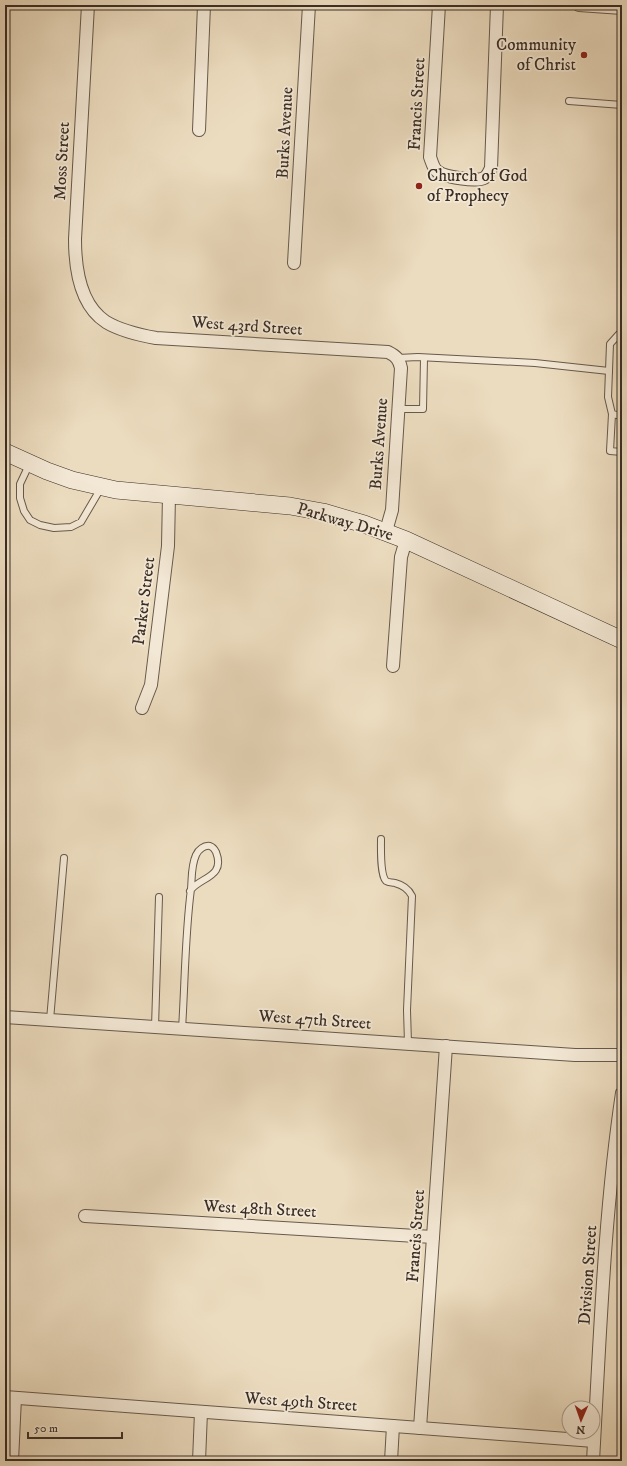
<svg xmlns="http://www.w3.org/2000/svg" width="627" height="1466" font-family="'IM FELL DW Pica',serif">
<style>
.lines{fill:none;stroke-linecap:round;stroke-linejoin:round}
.lane-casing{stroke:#665a4c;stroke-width:8}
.street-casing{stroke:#665a4c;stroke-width:14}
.secondary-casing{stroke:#3a2e26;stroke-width:18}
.lane{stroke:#f3e8d5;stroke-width:6}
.street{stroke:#f3e8d5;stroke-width:12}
.secondary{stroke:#f3e8d5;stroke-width:17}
.poi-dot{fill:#8f2418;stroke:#f3e8d5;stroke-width:1.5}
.labels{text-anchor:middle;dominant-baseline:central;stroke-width:3.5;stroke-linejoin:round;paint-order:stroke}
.poi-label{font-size:17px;fill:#3a2e26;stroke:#f3e8d5;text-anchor:end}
.street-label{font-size:17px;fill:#3a2e26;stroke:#f3e8d5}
</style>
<rect width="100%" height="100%" fill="#ecdcbf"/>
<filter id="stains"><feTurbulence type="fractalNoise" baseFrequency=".005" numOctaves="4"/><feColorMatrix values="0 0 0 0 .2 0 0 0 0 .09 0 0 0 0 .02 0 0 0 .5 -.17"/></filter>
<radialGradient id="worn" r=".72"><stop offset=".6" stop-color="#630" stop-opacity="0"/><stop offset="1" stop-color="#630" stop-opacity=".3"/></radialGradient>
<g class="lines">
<defs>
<g id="lane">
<path d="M 569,101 L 622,105"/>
<path d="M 622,334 L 619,334 L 610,344 L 608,397 L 612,414 L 622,416"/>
<path d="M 398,358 L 418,357 L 535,363 L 609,371"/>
<path d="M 399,409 L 423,409 L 424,358"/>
<path d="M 612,414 L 610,451 L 622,452"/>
<path d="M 29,465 L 20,484 L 20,498 L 24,511 L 30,520 L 40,525 L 54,528 L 71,527 L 81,522 L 101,488"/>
<path d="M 381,839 C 381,848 380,875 386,881 C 389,883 392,882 395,883 C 403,885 409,890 412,896 L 407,1010 L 408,1043"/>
<path d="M 50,1020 L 64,858"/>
<path d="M 155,1027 L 159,897"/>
<path d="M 182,1029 C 185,982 185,935 191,889 C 192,878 191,866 196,855 C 198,850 204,845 210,846 C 213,847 215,850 216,852 C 226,878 199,877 190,891"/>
</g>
<g id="street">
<path d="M 88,5 L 75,239 C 75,267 80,305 106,322 C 121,331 139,335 156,338 L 388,352 C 396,356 399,359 401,368 L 392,510 L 386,531"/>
<path d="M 439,5 L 430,157 C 432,162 433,168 437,171 C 443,177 477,182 484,178 C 488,176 489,172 491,168 L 497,5"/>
<path d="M 579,5 L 622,8"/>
<path d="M 199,130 L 204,5"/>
<path d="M 294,263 L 309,5"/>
<path d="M 393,666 L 401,557 L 406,540"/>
<path d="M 142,708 L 151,685 L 168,546 L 169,495"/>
<path d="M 5,1017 L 575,1055 L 622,1055"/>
<path d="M 85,1216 L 433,1237"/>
<path d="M 5,1397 L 594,1441"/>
<path d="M 420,1428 L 446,1046"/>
<path d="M 12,1461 L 15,1398"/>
<path d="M 199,1461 L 201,1412"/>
<path d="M 391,1461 L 393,1426"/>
<path d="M 593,1461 C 600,1338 604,1214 622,1093"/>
</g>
<path id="secondary" d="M 5,452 L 47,471 L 72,480 L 116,490 L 290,506 L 323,512 L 364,524 L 406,540 L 622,640"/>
</defs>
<use href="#lane" class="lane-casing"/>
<use href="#street" class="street-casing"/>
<use href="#secondary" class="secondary-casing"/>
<use href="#lane" class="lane"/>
<use href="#street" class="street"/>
<use href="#secondary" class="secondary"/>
</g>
<g class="poi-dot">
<circle cx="584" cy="55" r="4"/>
<circle cx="419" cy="186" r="4"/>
</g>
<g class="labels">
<g class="poi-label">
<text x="576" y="45">Community<tspan x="576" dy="20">of Christ</tspan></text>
<text x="427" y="176" text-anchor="start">Church of God<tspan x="427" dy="20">of Prophecy</tspan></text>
</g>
<g class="street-label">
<text transform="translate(417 104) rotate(-87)">Francis Street</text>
<text transform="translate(285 133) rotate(-87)">Burks Avenue</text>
<text transform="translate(62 161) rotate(-87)">Moss Street</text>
<text transform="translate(247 326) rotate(4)">West 43rd Street</text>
<text transform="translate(379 444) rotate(-86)">Burks Avenue</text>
<text transform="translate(345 522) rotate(16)">Parkway Drive</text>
<text transform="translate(144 601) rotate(-83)">Parker Street</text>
<text transform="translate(315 1020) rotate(4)">West 47th Street</text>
<text transform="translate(260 1209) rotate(3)">West 48th Street</text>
<text transform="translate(416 1236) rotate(-86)">Francis Street</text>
<text transform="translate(588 1275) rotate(-86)">Division Street</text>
<text transform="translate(301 1402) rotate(4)">West 49th Street</text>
</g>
</g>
<rect width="627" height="1466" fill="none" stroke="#ecdcbf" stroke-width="20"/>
<rect x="6" y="6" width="615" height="1454" fill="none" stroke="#3a2e26" stroke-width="2"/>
<rect x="10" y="10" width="607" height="1446" fill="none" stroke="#3a2e26"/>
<g transform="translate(581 1420) rotate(182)"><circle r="19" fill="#f3e8d5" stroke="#a99e8f"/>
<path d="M0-3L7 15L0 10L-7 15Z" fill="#8f2418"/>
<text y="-6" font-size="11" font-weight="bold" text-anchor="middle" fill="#3a2e26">N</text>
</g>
<path d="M28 1432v6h94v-6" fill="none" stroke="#3a2e26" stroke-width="2"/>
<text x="34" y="1432" font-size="12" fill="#3a2e26" stroke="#f3e8d5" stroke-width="3" paint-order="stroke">50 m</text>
<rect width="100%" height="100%" filter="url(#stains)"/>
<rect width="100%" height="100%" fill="url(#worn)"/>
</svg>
